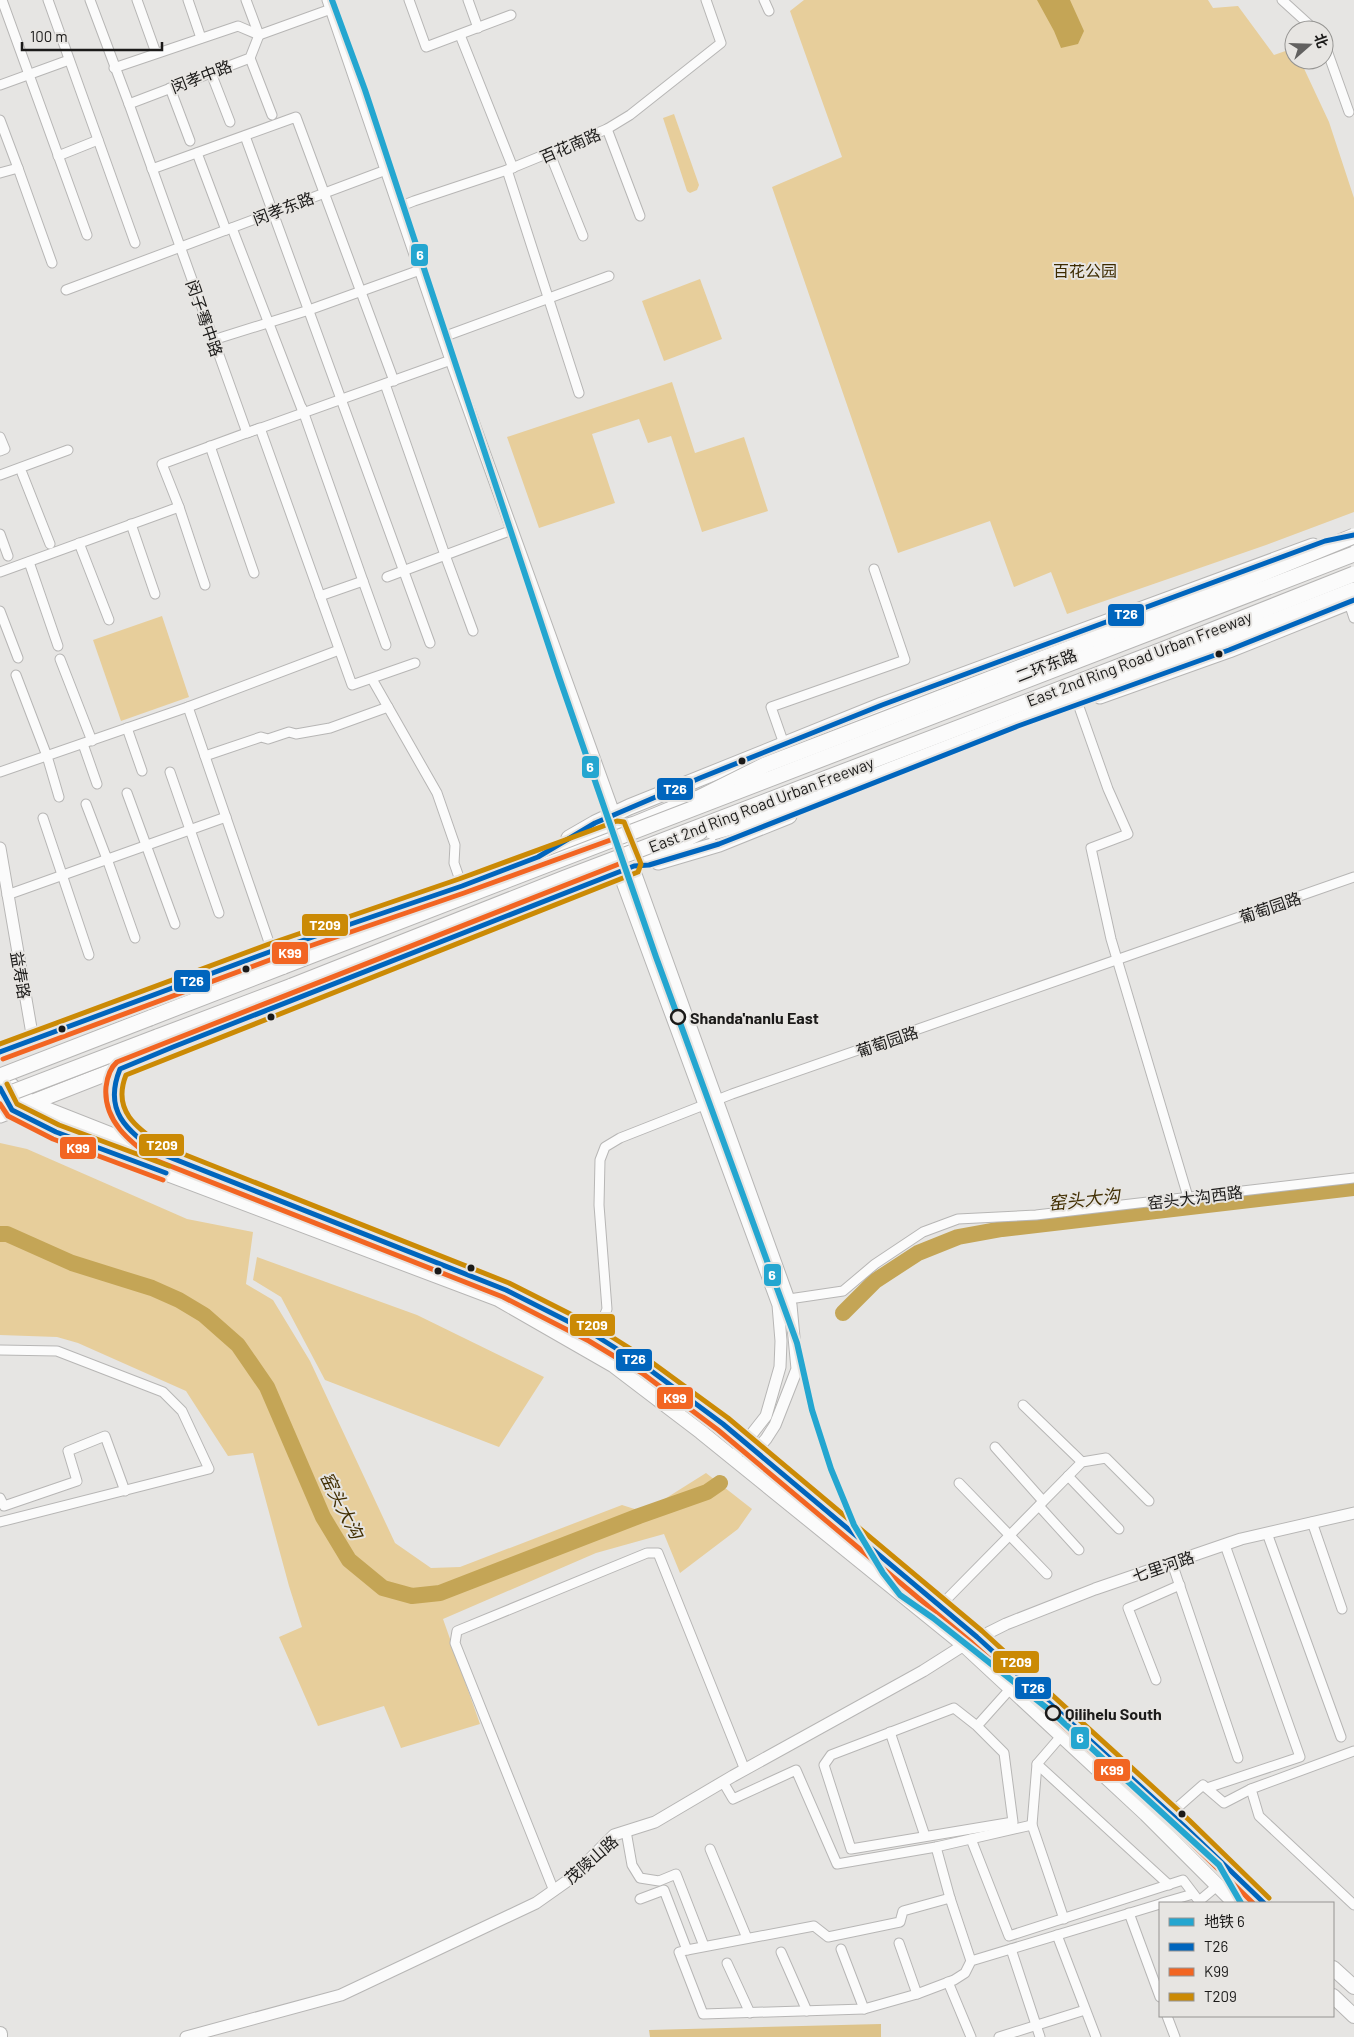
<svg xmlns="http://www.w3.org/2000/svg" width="1354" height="2037" font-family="Barlow,'Noto Sans SC',sans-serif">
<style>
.green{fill:#e7ce9b}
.forest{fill:#ddc38a}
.water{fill:#c4a556}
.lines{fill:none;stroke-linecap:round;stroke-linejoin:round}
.river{stroke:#c4a556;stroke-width:16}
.street-casing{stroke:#b7b6b5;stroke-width:11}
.secondary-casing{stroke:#b7b6b5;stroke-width:13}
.primary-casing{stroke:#b7b6b5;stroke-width:16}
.highway-casing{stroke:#b7b6b5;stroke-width:17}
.street{stroke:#fbfbfb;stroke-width:9}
.secondary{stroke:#fbfbfb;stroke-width:11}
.primary{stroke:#fbfbfb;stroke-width:14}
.highway{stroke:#fbfbfb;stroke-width:15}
.highway-bridge-casing{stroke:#b7b6b5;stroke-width:17;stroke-linecap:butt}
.highway-bridge{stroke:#fbfbfb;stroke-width:15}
.bus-1-casing{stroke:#e7e5e2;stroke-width:9}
.bus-2-casing{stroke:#e7e5e2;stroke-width:9}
.bus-3-casing{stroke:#e7e5e2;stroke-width:9}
.bus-1{stroke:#0065bd;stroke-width:5}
.bus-2{stroke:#f26522;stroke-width:5}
.bus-3{stroke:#cb8a05;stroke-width:5}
.metro-1-casing{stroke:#e7e5e2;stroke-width:10}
.metro-1{stroke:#24a6d0;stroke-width:6}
.bus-dot{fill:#1b1a19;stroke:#e7e5e2;stroke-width:2}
.stop-dot{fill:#e7e5e2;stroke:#1b1a19;stroke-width:2.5}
.labels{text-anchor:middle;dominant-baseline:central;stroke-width:4;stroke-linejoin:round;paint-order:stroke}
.street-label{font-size:16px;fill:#1b1a19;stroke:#e7e5e2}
.park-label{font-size:16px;fill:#3d2b00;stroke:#e7e5e2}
.stop-label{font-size:16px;font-weight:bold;fill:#1b1a19;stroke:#e7e5e2;text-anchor:start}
.water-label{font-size:18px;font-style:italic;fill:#433004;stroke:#e7e5e2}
.line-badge{stroke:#e7e5e2;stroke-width:2}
.badge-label{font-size:14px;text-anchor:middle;font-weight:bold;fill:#fff}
</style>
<rect width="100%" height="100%" fill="#e6e5e3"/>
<g class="green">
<path d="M 804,0 L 1208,0 L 1213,8 L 1238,6 L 1274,55 L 1294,48 L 1294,60 L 1300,60 L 1329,122 L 1354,198 L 1354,512 L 1266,545 L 1067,614 L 1051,572 L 1014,587 L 990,521 L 898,553 L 772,187 L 842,157 L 790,11 Z"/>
<path d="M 674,114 L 699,185 L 697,190 L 690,193 L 687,191 L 663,118 Z"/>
<path d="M 700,279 L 722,339 L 664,361 L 642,301 Z"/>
<path d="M 672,382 L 695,453 L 744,437 L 768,511 L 702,532 L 671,436 L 648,443 L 639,419 L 592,434 L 615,503 L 539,528 L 507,437 Z"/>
<path d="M 162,616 L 189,697 L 121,721 L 93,640 Z"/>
<path d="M 0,1143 L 27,1149 L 187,1219 L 253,1232 L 246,1284 L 273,1300 L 310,1361 L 395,1543 L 431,1568 L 460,1567 L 622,1505 L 644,1512 L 706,1473 L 752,1509 L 738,1529 L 680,1573 L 664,1534 L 596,1553 L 443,1619 L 480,1724 L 401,1748 L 384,1706 L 318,1726 L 279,1637 L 302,1627 L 289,1586 L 253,1453 L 228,1456 L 186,1391 L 78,1343 L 57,1337 L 0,1335 Z"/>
<path d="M 257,1257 L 417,1315 L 544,1377 L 499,1447 L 325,1380 L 281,1297 L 253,1280 Z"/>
</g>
<path class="forest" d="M 881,2024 L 881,2037 L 650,2037 L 649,2030 Z"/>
<path class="water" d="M 1037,0 L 1070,0 L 1084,31 L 1078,44 L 1061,48 L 1054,31 Z"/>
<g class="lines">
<g class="river">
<path d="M 0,1234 L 7,1234 L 72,1263 L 152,1288 L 179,1300 L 204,1315 L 238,1345 L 267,1387 L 323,1517 L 349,1560 L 383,1588 L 412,1596 L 440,1593 L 639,1516 L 707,1492 L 720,1483"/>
<path d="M 843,1313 L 875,1281 L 918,1253 L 958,1237 L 1002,1229 L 1354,1188"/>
</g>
<defs>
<g id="street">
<path d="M 2,0 L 87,235"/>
<path d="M 48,0 L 135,243"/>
<path d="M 90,0 L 129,104 L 247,433 L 451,360"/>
<path d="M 137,0 L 156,53"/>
<path d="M 188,0 L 201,38"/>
<path d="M 409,0 L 426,47 L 511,15"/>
<path d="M 468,0 L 478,28"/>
<path d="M 764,0 L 769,11"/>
<path d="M 1282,0 L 1315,30"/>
<path d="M 460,35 L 513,168"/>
<path d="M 1324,42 L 1349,112"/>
<path d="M 250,58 L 272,115"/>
<path d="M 114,68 L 238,26 L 259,35 L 331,9"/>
<path d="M 211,73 L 230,122"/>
<path d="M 0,85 L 69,60"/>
<path d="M 170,88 L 190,141"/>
<path d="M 129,104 L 250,58 L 259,35 L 246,0"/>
<path d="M 0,120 L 18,168"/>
<path d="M 607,129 L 640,216"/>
<path d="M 245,136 L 430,643"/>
<path d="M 197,153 L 226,230"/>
<path d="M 550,154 L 583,236"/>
<path d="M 58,156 L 98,140"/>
<path d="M 152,169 L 296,117 L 394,381"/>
<path d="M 507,170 L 579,393"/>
<path d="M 0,173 L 18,168 L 52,263"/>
<path d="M 399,207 L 414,201 L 507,170 L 607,129 L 630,115 L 721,43 L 706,0"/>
<path d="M 232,228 L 303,412"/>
<path d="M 66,290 L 386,170"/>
<path d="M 443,337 L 609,276"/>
<path d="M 213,340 L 309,310 L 420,270"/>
<path d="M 385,384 L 445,555 L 473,631"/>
<path d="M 302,408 L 363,581"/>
<path d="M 0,437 L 5,449 L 0,451"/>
<path d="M 210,446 L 254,573"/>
<path d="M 22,473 L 50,544"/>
<path d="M 0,475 L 68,450"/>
<path d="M 179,507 L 205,585"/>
<path d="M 131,524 L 155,594"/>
<path d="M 0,534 L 8,556"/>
<path d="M 79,543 L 109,620"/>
<path d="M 29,562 L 58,646"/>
<path d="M 0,572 L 179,507 L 162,464 L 260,428 L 352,685 L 415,663"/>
<path d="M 387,577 L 512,530"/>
<path d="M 320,596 L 363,581 L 386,645"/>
<path d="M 1349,603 L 1354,618"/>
<path d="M 0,611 L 18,658"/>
<path d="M 60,659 L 92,741"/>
<path d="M 16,675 L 47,756 L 59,797"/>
<path d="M 372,679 L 437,793 L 455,845 L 454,863 L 462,886"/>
<path d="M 1078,704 L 1108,789 L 1128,834 L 1091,848 L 1111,939 L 1188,1197"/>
<path d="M 188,707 L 272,951"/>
<path d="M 127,728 L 142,771"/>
<path d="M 83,744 L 97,784"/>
<path d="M 784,744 L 771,707 L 905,660 L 874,569"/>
<path d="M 205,756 L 261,737 L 268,739 L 289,732 L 296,734 L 330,728 L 388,707"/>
<path d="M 0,772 L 188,707 L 339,650"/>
<path d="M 170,772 L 219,913"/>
<path d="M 127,793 L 175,924"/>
<path d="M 86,804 L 107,859"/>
<path d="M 43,818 L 89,955"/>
<path d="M 106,856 L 135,938"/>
<path d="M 7,895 L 226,817"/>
<path d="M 789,1299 L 843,1291 L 875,1264 L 923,1232 L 958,1219 L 1036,1215 L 1354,1178"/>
<path d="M 593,1334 L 601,1324 L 607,1309 L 599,1205 L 600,1160 L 605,1147 L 620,1138 L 732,1094 L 1354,877"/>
<path d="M 0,1350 L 57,1351 L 163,1392 L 182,1411 L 209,1469 L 0,1522"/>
<path d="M 1023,1405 L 1082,1462"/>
<path d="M 995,1447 L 1043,1501 L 1039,1506 L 1079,1550"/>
<path d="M 1068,1476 L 1119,1529"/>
<path d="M 959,1483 L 1047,1574"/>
<path d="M 0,1498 L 4,1506 L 77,1481 L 68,1451 L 105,1436 L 125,1491"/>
<path d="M 1312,1522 L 1342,1609"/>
<path d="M 1267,1533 L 1341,1737"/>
<path d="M 1172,1563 L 1238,1758"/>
<path d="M 940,1606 L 1082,1462 L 1106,1458 L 1149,1501"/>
<path d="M 1156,1680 L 1128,1608 L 1180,1585"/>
<path d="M 977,1726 L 1004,1753 L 1013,1822 L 851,1849 L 824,1765 L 831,1755 L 954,1708 L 977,1726 L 1011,1688"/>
<path d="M 890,1732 L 925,1836"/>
<path d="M 1062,1735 L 1037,1764 L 1032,1825 L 1064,1919"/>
<path d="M 1354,1751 L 1251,1789 L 1259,1816 L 1354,1905"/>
<path d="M 1037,1764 L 1169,1885"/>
<path d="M 723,1782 L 733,1799 L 796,1770 L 837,1864 L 936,1847 L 1032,1825"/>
<path d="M 1207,1788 L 1300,1757 L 1225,1545"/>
<path d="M 1170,1814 L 1203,1785 L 1224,1803 L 1251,1789"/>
<path d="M 626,1831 L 632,1865 L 640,1878 L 659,1881 L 676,1874 L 704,1946"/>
<path d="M 971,1839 L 1009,1936 L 1183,1880 L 1199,1901 L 1217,1886"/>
<path d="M 710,1849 L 747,1938"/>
<path d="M 554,1891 L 455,1643 L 457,1631 L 647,1553 L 658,1553 L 745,1770"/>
<path d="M 950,1898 L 971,1961"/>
<path d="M 640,1899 L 664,1890 L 687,1950 L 679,1952 L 703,2014 L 864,2009 L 917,1994 L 954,1980 L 965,1973 L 971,1961 L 1160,1904"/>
<path d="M 1162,1903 L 1193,1894"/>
<path d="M 1129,1913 L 1160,1997"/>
<path d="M 1057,1935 L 1096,2037"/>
<path d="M 899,1943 L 917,1994"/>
<path d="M 841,1949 L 864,2009"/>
<path d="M 1011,1949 L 1040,2037"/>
<path d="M 687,1950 L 814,1926 L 828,1937 L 900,1922 L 903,1911 L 950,1898 L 936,1847"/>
<path d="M 781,1952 L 807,2011"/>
<path d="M 727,1963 L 750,2013"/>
<path d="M 948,1982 L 971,2037"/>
<path d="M 1167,2016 L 1175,2037"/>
<path d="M 999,2037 L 1085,2010"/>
</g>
<g id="secondary">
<path d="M 328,0 L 451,360 L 791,1305 L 797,1369 L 775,1425 L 766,1439 L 742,1466"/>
<path d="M 0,848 L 32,1034 L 29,1041"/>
<path d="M 620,865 L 622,882 L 778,1305 L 781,1341 L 780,1367 L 766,1416 L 733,1458"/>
<path d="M 186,2037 L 341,1995 L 536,1903 L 570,1879 L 614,1835 L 655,1822 L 733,1776 L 923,1671 L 964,1645 L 1006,1624 L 1095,1589 L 1241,1539 L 1354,1513"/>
</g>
<g id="primary">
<path d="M 120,1069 C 103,1100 119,1126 146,1144"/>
<path d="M 0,1075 L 31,1103 L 506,1290 L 593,1334 L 646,1367 L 723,1424 L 977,1637 L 1184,1826 L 1264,1903"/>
<path d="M 0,1088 L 12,1110 L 56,1132 L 498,1299 L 613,1365 L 701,1432 L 964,1645 L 1146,1814 L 1235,1903"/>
<path d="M 1333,1968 L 1354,1987"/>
<path d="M 1333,1996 L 1354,2016"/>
<path d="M 0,2034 L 0,2037"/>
</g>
<g id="highway">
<path d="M 1271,578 L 1345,549 L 1354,538"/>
<path d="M 1100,696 L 1229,650 L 1354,600"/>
<path d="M 569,838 L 595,823 L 629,807 L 882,705 L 1313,546"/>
<path d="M 658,862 L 719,844 L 789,816"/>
<path d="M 150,1018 L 284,966"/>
<path d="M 157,1037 L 292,986"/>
<path d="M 0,1052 L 272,951 L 462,886 L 602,834 L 635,824 L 710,793"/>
<path d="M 0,1115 L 620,872 L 700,832"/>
</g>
</defs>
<use href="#street" class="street-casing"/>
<use href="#secondary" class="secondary-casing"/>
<use href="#primary" class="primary-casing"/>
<use href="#highway" class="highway-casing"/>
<use href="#street" class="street"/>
<use href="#secondary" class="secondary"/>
<use href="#primary" class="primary"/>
<use href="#highway" class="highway"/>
<defs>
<g id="highway-bridge">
<path d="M 699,798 L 765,765 L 1242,582 L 1354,536"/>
<path d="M 713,832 L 766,817 L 795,807 L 1354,590"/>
<path d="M 284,966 L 1354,554"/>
<path d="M 292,986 L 565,878 L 1162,650 L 1354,574"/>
<path d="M 0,1076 L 150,1018"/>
<path d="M 0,1097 L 157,1037"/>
</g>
</defs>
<use href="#highway-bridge" class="highway-bridge-casing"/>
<use href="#highway-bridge" class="highway-bridge"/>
<defs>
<g id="bus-1">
<path d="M 0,1052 L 272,951 L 462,886 L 538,857 L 595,823 L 700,778 L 882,705 L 1325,541 L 1354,535"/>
<path d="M 0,1088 L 12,1110 L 56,1132 L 166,1173"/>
<path d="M 1264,1903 L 1184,1826 L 977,1637 L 723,1424 L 646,1367 L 593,1334 L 506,1290 L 159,1153 C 126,1130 103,1111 120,1069 L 173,1047 L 634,866 L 649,865 L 719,844 L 1018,726 L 1229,650 L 1354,600"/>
</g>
<g id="bus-2">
<path d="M 3,1059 L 275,958 L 464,893 L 616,838 L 624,862 L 117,1062 C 110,1068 107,1079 106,1087 C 103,1121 130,1142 155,1160 L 503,1297 L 589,1341 L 642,1373 L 718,1430 L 972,1643 L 1179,1831 L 1253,1903"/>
<path d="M 0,1104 L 8,1116 L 53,1139 L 163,1180"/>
</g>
<g id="bus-3">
<path d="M 0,1044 L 269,944 L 459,879 L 617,821 L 624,822 L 641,864 L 638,872 L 126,1075 C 112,1110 136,1128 163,1146 L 509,1283 L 596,1327 L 650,1361 L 728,1418 L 982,1631 L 1189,1820 L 1269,1898"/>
<path d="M 7,1084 L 17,1104 L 59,1125 L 169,1166"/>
</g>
</defs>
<use href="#bus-1" class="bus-1-casing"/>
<use href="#bus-2" class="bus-2-casing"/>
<use href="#bus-3" class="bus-3-casing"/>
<use href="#bus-1" class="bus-1"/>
<use href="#bus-2" class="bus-2"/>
<use href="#bus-3" class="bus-3"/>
<defs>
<path id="metro-1" d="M 332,0 L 365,90 L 559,677 L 656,957 L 797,1343 L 812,1410 L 831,1469 L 854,1525 L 883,1573 L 900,1595 L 933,1618 L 1052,1712 L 1219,1865 L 1241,1903"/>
</defs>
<use href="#metro-1" class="metro-1-casing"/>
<use href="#metro-1" class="metro-1"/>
</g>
<g class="bus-dot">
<circle cx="1219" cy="654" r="4.5"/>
<circle cx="742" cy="761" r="4.5"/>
<circle cx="246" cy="969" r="4.5"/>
<circle cx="271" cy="1017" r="4.5"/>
<circle cx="62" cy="1029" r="4.5"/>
<circle cx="471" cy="1268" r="4.5"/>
<circle cx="438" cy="1271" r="4.5"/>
<circle cx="1182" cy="1814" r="4.5"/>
</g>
<g class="stop-dot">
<circle cx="678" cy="1017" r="7"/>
<circle cx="1053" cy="1713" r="7"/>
</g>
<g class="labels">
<g class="street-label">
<text transform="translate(201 76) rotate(-21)">闵孝中路</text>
<text transform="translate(570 145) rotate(-23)">百花南路</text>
<text transform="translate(283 208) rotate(-21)">闵孝东路</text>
<text transform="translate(205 318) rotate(71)">闵子骞中路</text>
<text transform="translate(1139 658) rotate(-21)">East 2nd Ring Road Urban Freeway</text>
<text transform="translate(1046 665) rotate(-21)">二环东路</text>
<text transform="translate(761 804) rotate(-21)">East 2nd Ring Road Urban Freeway</text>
<text transform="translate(1270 907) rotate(-19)">葡萄园路</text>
<text transform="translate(21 975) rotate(80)">益寿路</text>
<text transform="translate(887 1041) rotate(-19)">葡萄园路</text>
<text transform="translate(1195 1197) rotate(-7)">窑头大沟西路</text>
<text transform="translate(1163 1566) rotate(-19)">七里河路</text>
<text transform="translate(591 1859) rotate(-41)">茂陵山路</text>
</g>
<g class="park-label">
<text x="1085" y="270">百花公园</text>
</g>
<g class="stop-label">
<text x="690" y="1017">Shanda'nanlu East</text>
<text x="1065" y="1713">Qilihelu South</text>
</g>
<g class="water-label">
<text transform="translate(1084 1199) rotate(-7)">窑头大沟</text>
<text transform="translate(342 1505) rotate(63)">窑头大沟</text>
</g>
</g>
<g class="line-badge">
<rect x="410" y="243" width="19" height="24" rx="5" fill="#24a6d0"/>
<rect x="1107" y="603" width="38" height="24" rx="5" fill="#0065bd"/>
<rect x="581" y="755" width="19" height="24" rx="5" fill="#24a6d0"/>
<rect x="656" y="777" width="38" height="24" rx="5" fill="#0065bd"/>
<rect x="301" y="913" width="48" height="24" rx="5" fill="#cb8a05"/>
<rect x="271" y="941" width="38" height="24" rx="5" fill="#f26522"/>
<rect x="173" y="969" width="38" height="24" rx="5" fill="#0065bd"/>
<rect x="138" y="1133" width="47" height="24" rx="5" fill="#cb8a05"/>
<rect x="59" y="1136" width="38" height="24" rx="5" fill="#f26522"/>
<rect x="763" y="1263" width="19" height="24" rx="5" fill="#24a6d0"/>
<rect x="569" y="1313" width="47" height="24" rx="5" fill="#cb8a05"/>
<rect x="615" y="1348" width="38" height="24" rx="5" fill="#0065bd"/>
<rect x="656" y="1386" width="38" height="24" rx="5" fill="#f26522"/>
<rect x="992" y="1650" width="48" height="24" rx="5" fill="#cb8a05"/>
<rect x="1014" y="1676" width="38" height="24" rx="5" fill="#0065bd"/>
<rect x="1070" y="1726" width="20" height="24" rx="5" fill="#24a6d0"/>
<rect x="1093" y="1758" width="38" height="24" rx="5" fill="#f26522"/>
</g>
<g class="badge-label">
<text x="420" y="260">6</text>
<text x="1126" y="619">T26</text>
<text x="590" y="772">6</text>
<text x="675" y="794">T26</text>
<text x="325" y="930">T209</text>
<text x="290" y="958">K99</text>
<text x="192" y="986">T26</text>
<text x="162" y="1150">T209</text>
<text x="78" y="1153">K99</text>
<text x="772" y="1280">6</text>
<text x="592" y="1330">T209</text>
<text x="634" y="1364">T26</text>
<text x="675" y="1403">K99</text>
<text x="1016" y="1667">T209</text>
<text x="1033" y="1693">T26</text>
<text x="1080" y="1743">6</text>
<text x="1112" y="1775">K99</text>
</g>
<rect x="1159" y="1902" width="175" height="115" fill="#e7e5e2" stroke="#959492"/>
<rect x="1169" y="1918" width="25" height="8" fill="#24a6d0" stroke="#959492"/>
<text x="1204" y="1927" font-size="15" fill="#1b1a19">地铁 6</text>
<rect x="1169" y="1943" width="25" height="8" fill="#0065bd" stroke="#959492"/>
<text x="1204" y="1952" font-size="15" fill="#1b1a19">T26</text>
<rect x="1169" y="1968" width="25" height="8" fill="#f26522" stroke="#959492"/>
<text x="1204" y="1977" font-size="15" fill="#1b1a19">K99</text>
<rect x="1169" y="1993" width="25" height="8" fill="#cb8a05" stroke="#959492"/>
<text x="1204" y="2002" font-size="15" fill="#1b1a19">T209</text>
<g transform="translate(1309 45) rotate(70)"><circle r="24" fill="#e7e5e2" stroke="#959492"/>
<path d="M0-4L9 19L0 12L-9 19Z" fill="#626160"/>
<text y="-8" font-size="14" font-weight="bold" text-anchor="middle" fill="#1b1a19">北</text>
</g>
<path d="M22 42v8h140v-8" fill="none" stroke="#1b1a19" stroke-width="2.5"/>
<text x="30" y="42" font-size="15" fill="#1b1a19" stroke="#e7e5e2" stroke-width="4" paint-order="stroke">100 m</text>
</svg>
